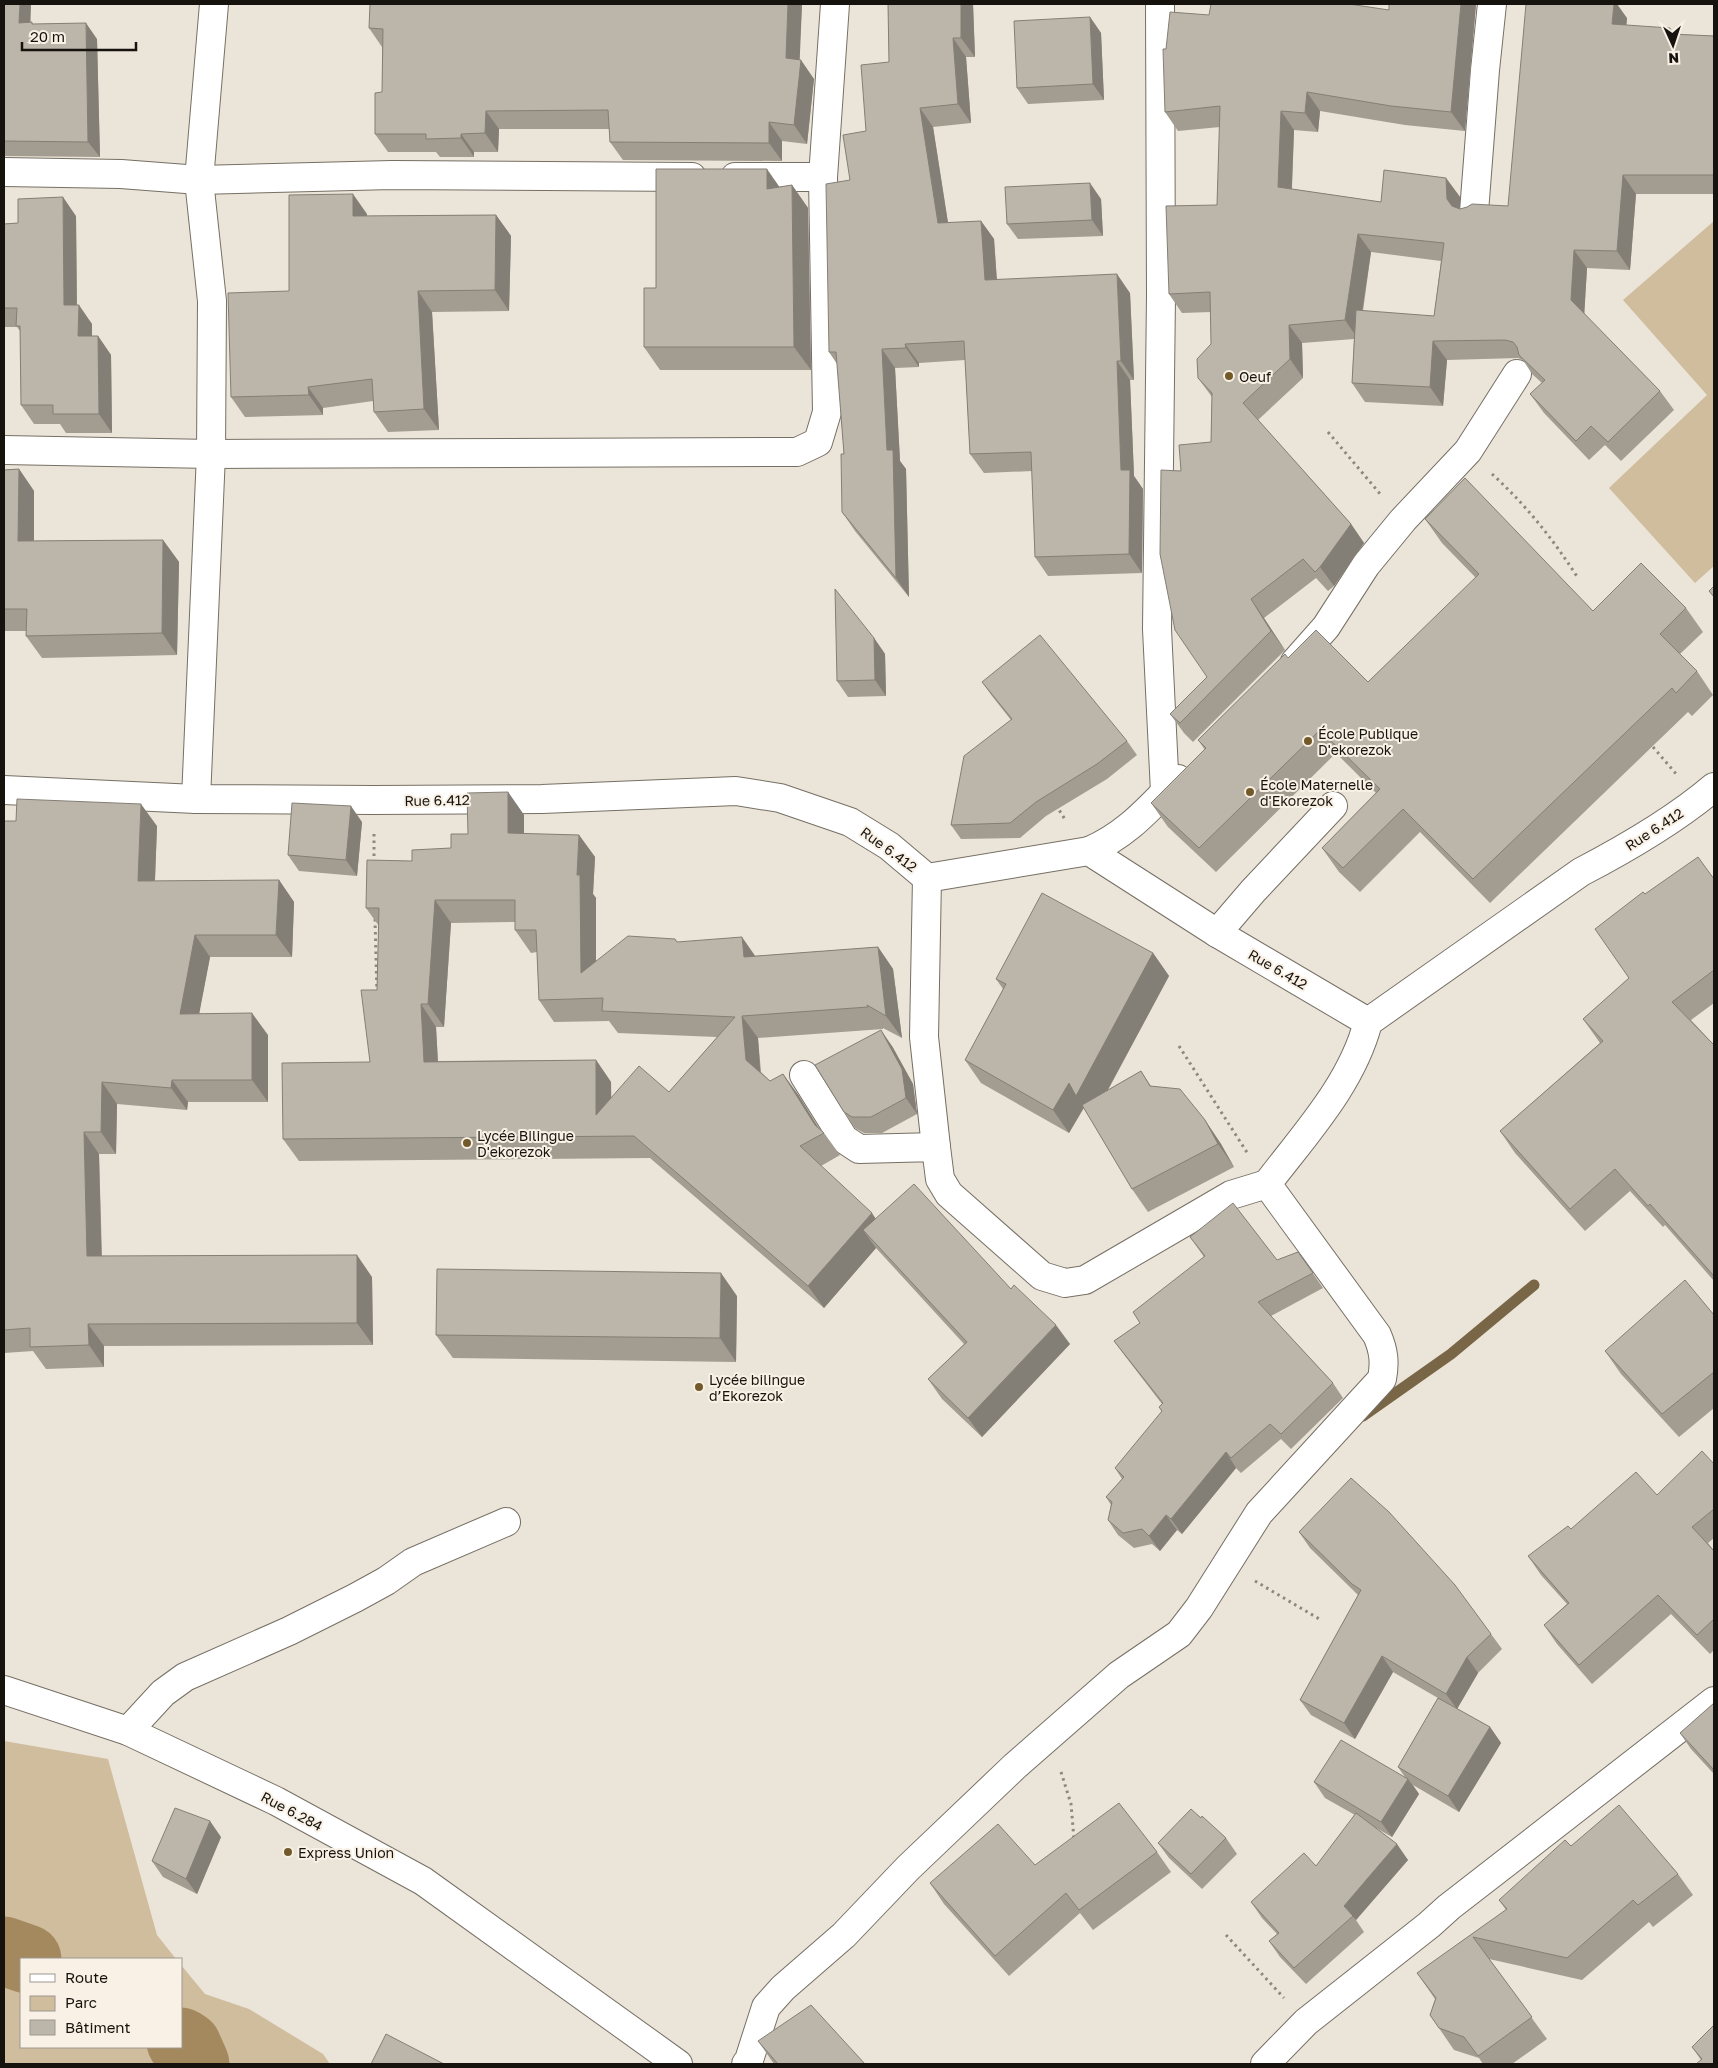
<svg xmlns="http://www.w3.org/2000/svg" width="1718" height="2068" font-family="'Golos Text',sans-serif">
<style>
.green{fill:#d0bd9d}
.lines{fill:none;stroke-linecap:round;stroke-linejoin:round}
.stream{stroke:#796646;stroke-width:11}
.river{stroke:#a3895d;stroke-width:69}
.minor-casing{stroke:#766f64;stroke-width:30}
.path{stroke:#8d887f;stroke-width:3;stroke-dasharray:2.5 4;stroke-linecap:butt}
.minor{stroke:#fff;stroke-width:28}
.wall{fill:#a29c91;fill-rule:evenodd}
.shaded-wall{fill:#847f76}
.building{fill:#bcb5a9;stroke:#847f76;fill-rule:evenodd}
.poi-dot{fill:#72592a;stroke:#f9f1e5;stroke-width:2}
.labels{text-anchor:middle;dominant-baseline:central;stroke-width:4;stroke-linejoin:round;paint-order:stroke}
.poi-label{font-size:14px;fill:#16130f;stroke:#f9f1e5;text-anchor:start}
.street-label{font-size:14px;fill:#16130f;stroke:#f9f1e5}
</style>
<rect width="100%" height="100%" fill="#ebe4d8"/>
<g class="green">
<path d="M 1714,221 L 1714,566 L 1695,583 L 1609,488 L 1707,395 L 1623,300 Z"/>
<path d="M 4,1741 L 108,1759 L 157,1935 L 176,1959 L 21,1959 L 21,2047 L 181,2047 L 181,1965 L 205,1994 L 249,2009 L 323,2054 L 330,2064 L 4,2064 Z"/>
</g>
<g class="lines">
<path class="stream" d="M 1363,1416 L 1451,1354 L 1534,1285"/>
<g class="river">
<path d="M 4,1951 L 27,1959"/>
<path d="M 181,2042 L 187,2046 L 195,2064"/>
</g>
<defs>
<g id="minor">
<path d="M 1160,4 L 1161,296 L 1157,629 L 1165,792"/>
<path d="M 4,172 L 121,174 L 199,180 L 392,175 L 692,177"/>
<path d="M 735,177 L 823,177"/>
<path d="M 1474,212 L 1485,70 L 1492,4"/>
<path d="M 4,450 L 211,454 L 797,452 L 818,442 L 827,412 L 823,177 L 835,4"/>
<path d="M 1295,662 L 1326,627 L 1366,565 L 1403,520 L 1468,451 L 1517,374"/>
<path d="M 4,790 L 196,799 L 374,800 L 542,799 L 736,791 L 780,798 L 850,822 L 889,846 L 927,878 L 1089,851 L 1217,933 L 1368,1022 L 1581,872 C 1627,848 1674,821 1714,787"/>
<path d="M 196,799 L 211,454 L 212,301 L 199,180 L 214,4"/>
<path d="M 1089,851 C 1128,834 1149,808 1178,779"/>
<path d="M 927,878 L 924,1037 L 936,1147"/>
<path d="M 1217,933 L 1253,891 L 1333,806"/>
<path d="M 804,1075 L 844,1139 L 859,1149 L 936,1147 L 940,1179 L 949,1194 L 1042,1276 L 1065,1283 L 1085,1280 L 1231,1195 L 1267,1184"/>
<path d="M 4,1690 L 128,1731 L 276,1801 L 423,1881 L 678,2064"/>
<path d="M 128,1731 L 163,1693 L 185,1677 L 289,1631 L 355,1598 L 386,1581 L 413,1562 L 506,1522"/>
<path d="M 746,2064 L 749,2060 L 766,2007 L 783,1988 L 844,1935 L 908,1868 L 1015,1766 L 1119,1675 L 1179,1634 L 1199,1608 L 1259,1513 L 1382,1379 C 1385,1363 1384,1351 1377,1335 L 1267,1184 C 1305,1134 1352,1084 1368,1022"/>
<path d="M 1265,2064 L 1306,2022 L 1429,1925 L 1449,1907 L 1714,1701"/>
</g>
</defs>
<use href="#minor" class="minor-casing"/>
<g class="path">
<path d="M 1328,432 L 1381,495"/>
<path d="M 1492,474 C 1526,505 1553,539 1578,578"/>
<path d="M 1653,747 L 1677,775"/>
<path d="M 1056,805 L 1066,821"/>
<path d="M 374,834 L 374,862"/>
<path d="M 375,919 L 377,995"/>
<path d="M 1179,1046 L 1248,1154"/>
<path d="M 1255,1581 L 1321,1620"/>
<path d="M 1061,1772 L 1071,1804 L 1074,1839"/>
<path d="M 1226,1935 L 1284,1998"/>
</g>
<use href="#minor" class="minor"/>
</g>
<g class="wall">
<path d="M 4,4 L 33,24 L 97,39 L 100,157 L 4,156 Z"/>
<path d="M 802,4 L 799,60 L 814,79 L 807,144 L 782,141 L 782,161 L 623,160 L 610,142 L 609,129 L 499,129 L 498,152 L 474,152 L 474,157 L 440,157 L 436,152 L 388,152 L 375,134 L 382,92 L 382,47 L 369,28 Z"/>
<path d="M 888,4 L 973,4 L 975,57 L 966,57 L 971,123 L 933,127 L 948,223 L 981,221 L 994,239 L 997,280 L 1130,293 L 1134,380 L 1130,380 L 1134,476 L 1143,489 L 1142,573 L 1048,576 L 1035,557 L 1032,471 L 984,473 L 970,454 L 965,360 L 919,363 L 919,367 L 895,368 L 900,461 L 906,469 L 909,597 L 855,531 L 842,512 L 844,454 L 837,364 L 829,352 L 850,180 L 889,62 Z"/>
<path d="M 1389,4 L 1476,4 L 1465,131 L 1405,125 L 1320,111 L 1318,132 L 1294,130 L 1292,189 L 1381,202 L 1446,178 L 1460,197 L 1460,209 L 1508,206 L 1627,18 L 1626,25 L 1675,34 L 1714,36 L 1714,194 L 1636,194 L 1630,270 L 1587,268 L 1584,314 L 1660,391 L 1674,410 L 1621,461 L 1605,445 L 1589,460 L 1544,413 L 1530,394 L 1542,383 L 1532,374 L 1523,360 L 1518,358 L 1447,360 L 1443,406 L 1365,402 L 1352,383 L 1354,339 L 1302,343 L 1303,378 L 1258,420 L 1351,524 L 1364,543 L 1334,586 L 1328,591 L 1316,578 L 1264,618 L 1285,650 L 1193,742 L 1184,733 L 1170,714 L 1207,677 L 1181,471 L 1211,442 L 1212,397 L 1198,378 L 1211,344 L 1211,312 L 1182,313 L 1169,294 L 1217,205 L 1220,127 L 1178,131 L 1165,112 L 1166,49 L 1209,15 L 1389,10 ZM 1371,252 L 1441,261 L 1434,316 L 1363,311 Z"/>
<path d="M 1090,17 L 1101,33 L 1104,100 L 1028,104 L 1017,88 Z"/>
<path d="M 792,185 L 808,208 L 811,370 L 660,370 L 644,347 L 656,288 L 779,187 Z"/>
<path d="M 1101,199 L 1103,236 L 1018,239 L 1007,224 Z"/>
<path d="M 367,214 L 367,216 L 496,215 L 511,236 L 509,311 L 432,312 L 439,430 L 388,432 L 374,412 L 373,401 L 323,408 L 323,415 L 245,417 L 231,397 L 289,291 Z"/>
<path d="M 76,216 L 77,305 L 92,324 L 92,336 L 98,336 L 111,355 L 112,433 L 66,433 L 60,424 L 34,424 L 21,405 L 20,331 L 17,327 L 4,327 L 4,224 L 18,223 Z"/>
<path d="M 19,469 L 34,491 L 34,541 L 163,540 L 179,562 L 177,655 L 42,658 L 26,636 L 26,631 L 4,631 L 4,470 Z"/>
<path d="M 1425,519 L 1593,611 L 1686,608 L 1703,632 L 1680,654 L 1697,671 L 1713,695 L 1692,716 L 1688,712 L 1490,903 L 1420,832 L 1360,892 L 1339,872 L 1322,848 L 1376,793 L 1336,753 L 1216,872 L 1168,827 L 1151,803 L 1205,750 L 1198,740 L 1288,658 L 1368,682 L 1476,578 L 1442,543 Z"/>
<path d="M 874,638 L 885,654 L 886,696 L 848,697 L 837,681 Z"/>
<path d="M 982,682 L 1127,741 L 1137,755 L 1107,779 L 1046,816 L 1020,838 L 961,839 L 951,825 L 1011,720 L 992,696 Z"/>
<path d="M 508,792 L 524,815 L 524,834 L 579,835 L 595,857 L 593,894 L 596,898 L 596,961 L 677,942 L 755,956 L 878,947 L 893,969 L 902,1038 L 883,1028 L 883,1029 L 758,1038 L 761,1072 L 770,1081 L 783,1074 L 799,1096 L 819,1128 L 824,1133 L 840,1155 L 821,1166 L 875,1219 L 1011,1289 L 1070,1344 L 982,1437 L 942,1399 L 928,1379 L 964,1344 L 876,1248 L 824,1308 L 650,1158 L 299,1161 L 283,1139 L 370,1062 L 377,990 L 379,926 L 366,908 L 412,861 L 451,848 L 468,834 ZM 515,922 L 515,930 L 531,953 L 537,952 L 539,1000 L 554,1022 L 609,1021 L 618,1033 L 717,1037 L 669,1092 L 611,1097 L 611,1082 L 596,1060 L 438,1061 L 436,1027 L 444,1027 L 451,923 Z"/>
<path d="M 4,821 L 157,826 L 155,881 L 279,880 L 294,902 L 292,957 L 210,957 L 199,1013 L 268,1035 L 268,1102 L 188,1102 L 187,1110 L 117,1104 L 116,1154 L 99,1154 L 102,1256 L 372,1277 L 373,1345 L 104,1346 L 104,1367 L 46,1369 L 33,1351 L 4,1353 Z"/>
<path d="M 362,822 L 357,876 L 299,871 L 288,855 Z"/>
<path d="M 1714,879 L 1714,1003 L 1691,1020 L 1714,1045 L 1714,1281 L 1665,1225 L 1663,1227 L 1630,1191 L 1585,1231 L 1515,1153 L 1500,1131 L 1600,1043 L 1583,1019 L 1629,978 L 1645,894 Z"/>
<path d="M 1153,953 L 1169,976 L 1108,1090 L 1141,1071 L 1151,1086 L 1205,1120 L 1221,1144 L 1234,1167 L 1148,1212 L 1132,1189 L 1084,1108 L 1069,1133 L 981,1083 L 965,1060 L 1003,989 L 996,979 Z"/>
<path d="M 892,1046 L 913,1084 L 917,1114 L 882,1133 L 864,1133 L 855,1128 L 844,1112 Z"/>
<path d="M 1190,1237 L 1277,1260 L 1298,1252 L 1323,1288 L 1271,1316 L 1333,1383 L 1343,1398 L 1291,1449 L 1281,1439 L 1241,1473 L 1236,1468 L 1182,1534 L 1177,1530 L 1160,1551 L 1152,1544 L 1134,1548 L 1118,1535 L 1108,1520 L 1111,1505 L 1106,1497 L 1122,1479 L 1115,1468 L 1162,1412 L 1159,1407 L 1162,1404 L 1125,1356 L 1114,1341 L 1140,1323 L 1204,1257 Z"/>
<path d="M 737,1296 L 736,1362 L 453,1358 L 436,1335 Z"/>
<path d="M 1714,1315 L 1714,1408 L 1679,1437 L 1621,1374 L 1605,1351 Z"/>
<path d="M 1714,1464 L 1714,1538 L 1708,1543 L 1714,1551 L 1714,1650 L 1710,1654 L 1671,1614 L 1592,1684 L 1557,1644 L 1544,1625 L 1567,1604 L 1541,1575 L 1528,1556 L 1571,1529 L 1657,1495 Z"/>
<path d="M 1299,1532 L 1491,1634 L 1502,1649 L 1478,1673 L 1457,1709 L 1490,1727 L 1501,1743 L 1459,1812 L 1413,1785 L 1419,1794 L 1392,1837 L 1376,1828 L 1408,1860 L 1356,1920 L 1364,1932 L 1306,1984 L 1280,1957 L 1269,1941 L 1277,1934 L 1262,1918 L 1251,1902 L 1316,1866 L 1355,1815 L 1325,1798 L 1314,1782 L 1405,1777 L 1398,1767 L 1438,1698 L 1393,1672 L 1355,1739 L 1311,1715 L 1300,1700 L 1358,1595 L 1310,1548 Z"/>
<path d="M 1714,1703 L 1714,1774 L 1691,1749 L 1680,1733 Z"/>
<path d="M 1201,1818 L 1226,1838 L 1237,1854 L 1202,1889 L 1169,1858 L 1158,1843 Z"/>
<path d="M 221,1837 L 197,1894 L 163,1877 L 152,1861 Z"/>
<path d="M 1571,1846 L 1678,1874 L 1693,1895 L 1653,1927 L 1649,1922 L 1582,1980 L 1489,1959 L 1547,2039 L 1512,2064 L 1483,2064 L 1479,2058 L 1454,2050 L 1430,2015 L 1435,1999 L 1417,1973 L 1506,1910 L 1499,1900 Z"/>
<path d="M 1157,1852 L 1171,1872 L 1093,1930 L 1080,1913 L 1009,1976 L 944,1904 L 930,1883 L 1035,1865 Z"/>
<path d="M 758,2041 L 865,2064 L 774,2064 Z"/>
<path d="M 1692,2047 L 1714,2064 L 1701,2060 Z"/>
</g>
<g class="shaded-wall">
<path d="M 20,4 L 31,4 L 30,38 L 19,23 Z"/>
<path d="M 788,4 L 802,4 L 799,77 L 786,58 Z"/>
<path d="M 961,4 L 973,4 L 975,57 L 961,38 Z"/>
<path d="M 1461,4 L 1476,4 L 1465,131 L 1451,112 Z"/>
<path d="M 1614,4 L 1617,4 L 1627,18 L 1625,43 L 1612,24 Z"/>
<path d="M 1090,17 L 1101,33 L 1104,100 L 1093,84 Z"/>
<path d="M 86,23 L 97,39 L 100,157 L 88,142 Z"/>
<path d="M 1670,28 L 1684,47 L 1670,34 Z"/>
<path d="M 953,38 L 966,57 L 971,123 L 958,104 Z"/>
<path d="M 801,60 L 814,79 L 807,144 L 794,125 Z"/>
<path d="M 1307,92 L 1320,111 L 1318,132 L 1305,113 Z"/>
<path d="M 920,108 L 933,127 L 951,242 L 938,223 Z"/>
<path d="M 486,111 L 499,129 L 498,152 L 485,133 Z"/>
<path d="M 1281,111 L 1294,130 L 1291,206 L 1278,187 Z"/>
<path d="M 769,122 L 782,141 L 782,161 L 769,143 Z"/>
<path d="M 461,134 L 474,152 L 474,157 L 461,138 Z"/>
<path d="M 767,169 L 783,192 L 767,189 Z"/>
<path d="M 1623,175 L 1636,194 L 1630,270 L 1617,251 Z"/>
<path d="M 1446,178 L 1460,197 L 1460,218 L 1447,199 Z"/>
<path d="M 1090,183 L 1101,199 L 1103,236 L 1092,220 Z"/>
<path d="M 792,185 L 808,208 L 811,370 L 794,347 Z"/>
<path d="M 353,194 L 367,214 L 367,236 L 353,216 Z"/>
<path d="M 63,197 L 76,216 L 77,324 L 64,305 Z"/>
<path d="M 496,215 L 511,236 L 509,311 L 495,290 Z"/>
<path d="M 981,221 L 994,239 L 998,299 L 985,280 Z"/>
<path d="M 1358,234 L 1371,252 L 1358,339 L 1345,320 Z"/>
<path d="M 1574,250 L 1587,268 L 1584,319 L 1571,300 Z"/>
<path d="M 1117,274 L 1130,293 L 1134,380 L 1121,361 Z"/>
<path d="M 418,291 L 432,312 L 439,430 L 424,409 Z"/>
<path d="M 79,305 L 92,324 L 92,355 L 78,336 Z"/>
<path d="M 1289,325 L 1302,343 L 1303,378 L 1290,359 Z"/>
<path d="M 98,336 L 111,355 L 112,433 L 99,414 Z"/>
<path d="M 1433,341 L 1447,360 L 1443,406 L 1430,387 Z"/>
<path d="M 905,344 L 919,363 L 919,367 L 906,348 Z"/>
<path d="M 882,349 L 895,368 L 900,461 L 906,469 L 909,597 L 896,578 L 887,450 Z"/>
<path d="M 1117,361 L 1130,380 L 1134,476 L 1143,489 L 1142,573 L 1129,554 L 1121,470 Z"/>
<path d="M 308,387 L 323,408 L 323,415 L 309,395 Z"/>
<path d="M 19,469 L 34,491 L 34,563 L 18,541 Z"/>
<path d="M 1351,524 L 1364,543 L 1334,586 L 1320,567 Z"/>
<path d="M 163,540 L 179,562 L 177,655 L 162,633 Z"/>
<path d="M 1251,599 L 1264,618 L 1285,650 L 1271,631 Z"/>
<path d="M 874,638 L 885,654 L 886,696 L 875,680 Z"/>
<path d="M 508,792 L 524,815 L 524,855 L 508,833 Z"/>
<path d="M 141,804 L 157,826 L 154,903 L 138,881 Z"/>
<path d="M 351,806 L 362,822 L 357,876 L 346,860 Z"/>
<path d="M 579,835 L 595,857 L 593,894 L 596,898 L 596,995 L 581,973 L 577,875 Z"/>
<path d="M 279,880 L 294,902 L 292,957 L 276,935 Z"/>
<path d="M 435,900 L 451,923 L 444,1027 L 428,1004 Z"/>
<path d="M 195,935 L 210,957 L 195,1036 L 180,1014 Z"/>
<path d="M 742,937 L 758,960 L 744,957 Z"/>
<path d="M 878,947 L 893,969 L 902,1038 L 886,1016 Z"/>
<path d="M 1153,953 L 1169,976 L 1092,1119 L 1084,1107 L 1069,1133 L 1053,1110 L 1069,1083 Z"/>
<path d="M 421,1004 L 436,1027 L 439,1084 L 424,1062 Z"/>
<path d="M 252,1013 L 268,1035 L 268,1102 L 252,1080 Z"/>
<path d="M 742,1016 L 758,1038 L 761,1082 L 746,1060 Z"/>
<path d="M 881,1030 L 892,1046 L 913,1084 L 917,1114 L 906,1098 Z"/>
<path d="M 596,1060 L 611,1082 L 612,1137 L 596,1115 Z"/>
<path d="M 783,1074 L 799,1096 L 822,1134 L 815,1125 Z"/>
<path d="M 172,1080 L 188,1102 L 187,1110 L 171,1088 Z"/>
<path d="M 102,1082 L 117,1104 L 116,1154 L 101,1132 Z"/>
<path d="M 1205,1120 L 1221,1144 L 1234,1167 L 1218,1144 Z"/>
<path d="M 84,1132 L 99,1154 L 102,1278 L 87,1256 Z"/>
<path d="M 872,1213 L 887,1236 L 863,1230 L 876,1248 L 824,1308 L 808,1286 Z"/>
<path d="M 357,1255 L 372,1277 L 373,1345 L 357,1323 Z"/>
<path d="M 721,1273 L 737,1296 L 736,1362 L 720,1338 Z"/>
<path d="M 88,1324 L 104,1346 L 104,1367 L 89,1345 Z"/>
<path d="M 1056,1325 L 1070,1344 L 982,1437 L 968,1418 Z"/>
<path d="M 1226,1452 L 1236,1468 L 1182,1534 L 1171,1519 Z"/>
<path d="M 1166,1515 L 1177,1530 L 1160,1551 L 1149,1536 Z"/>
<path d="M 1382,1656 L 1393,1672 L 1355,1739 L 1344,1723 Z"/>
<path d="M 1467,1657 L 1478,1673 L 1457,1709 L 1446,1694 Z"/>
<path d="M 1490,1727 L 1501,1743 L 1459,1812 L 1448,1796 Z"/>
<path d="M 1408,1779 L 1419,1794 L 1392,1837 L 1381,1822 Z"/>
<path d="M 210,1821 L 221,1837 L 197,1894 L 186,1879 Z"/>
<path d="M 1397,1844 L 1408,1860 L 1356,1920 L 1344,1906 Z"/>
</g>
<g class="building">
<path d="M 4,4 L 20,4 L 19,23 L 32,22 L 32,24 L 86,23 L 88,142 L 4,141 Z"/>
<path d="M 370,4 L 788,4 L 786,58 L 801,60 L 794,125 L 769,122 L 769,143 L 610,142 L 608,110 L 486,111 L 485,133 L 461,134 L 461,138 L 426,139 L 426,134 L 375,134 L 375,93 L 382,92 L 383,29 L 369,28 Z"/>
<path d="M 888,4 L 961,4 L 961,38 L 953,38 L 958,104 L 920,108 L 938,223 L 981,221 L 985,280 L 1117,274 L 1121,361 L 1117,361 L 1121,470 L 1130,470 L 1129,554 L 1035,557 L 1031,452 L 970,454 L 964,341 L 905,344 L 906,348 L 882,349 L 887,450 L 893,450 L 896,578 L 842,512 L 841,454 L 844,454 L 836,352 L 829,352 L 826,184 L 850,180 L 843,135 L 866,131 L 861,65 L 889,62 Z"/>
<path d="M 1211,4 L 1349,4 L 1389,10 L 1389,4 L 1461,4 L 1451,112 L 1391,106 L 1307,92 L 1305,113 L 1281,111 L 1278,187 L 1381,202 L 1384,170 L 1446,178 L 1447,199 L 1452,206 L 1460,209 L 1467,207 L 1472,204 L 1508,206 L 1526,4 L 1614,4 L 1612,24 L 1670,28 L 1670,34 L 1714,36 L 1714,175 L 1623,175 L 1617,251 L 1574,250 L 1571,300 L 1660,391 L 1608,442 L 1591,426 L 1576,441 L 1530,394 L 1545,380 L 1519,355 L 1517,347 L 1513,342 L 1505,340 L 1433,341 L 1430,387 L 1352,383 L 1356,310 L 1434,316 L 1444,243 L 1358,234 L 1345,320 L 1289,325 L 1290,359 L 1243,403 L 1351,524 L 1320,567 L 1315,572 L 1303,559 L 1251,599 L 1271,631 L 1180,723 L 1170,714 L 1207,677 L 1175,630 L 1160,554 L 1161,470 L 1181,471 L 1179,445 L 1211,442 L 1212,393 L 1198,378 L 1197,359 L 1211,344 L 1210,292 L 1169,294 L 1166,206 L 1217,205 L 1220,106 L 1165,112 L 1163,49 L 1166,49 L 1170,12 L 1209,15 Z"/>
<path d="M 1090,17 L 1093,84 L 1017,88 L 1014,21 Z"/>
<path d="M 656,169 L 767,169 L 767,189 L 792,185 L 794,347 L 644,347 L 644,288 L 656,288 Z"/>
<path d="M 1090,183 L 1092,220 L 1007,224 L 1005,187 Z"/>
<path d="M 353,194 L 353,216 L 496,215 L 495,290 L 418,291 L 424,409 L 374,412 L 372,379 L 308,387 L 309,395 L 231,397 L 228,293 L 289,291 L 289,195 Z"/>
<path d="M 63,197 L 64,305 L 79,305 L 78,336 L 98,336 L 99,414 L 53,414 L 53,405 L 21,405 L 20,326 L 16,326 L 17,308 L 4,308 L 4,224 L 18,223 L 18,199 Z"/>
<path d="M 19,469 L 18,541 L 163,540 L 162,633 L 26,636 L 27,609 L 4,609 L 4,470 Z"/>
<path d="M 1465,478 L 1593,611 L 1641,563 L 1686,608 L 1660,634 L 1697,671 L 1676,693 L 1672,688 L 1473,879 L 1403,809 L 1343,868 L 1322,848 L 1380,789 L 1320,730 L 1199,848 L 1151,803 L 1206,748 L 1198,740 L 1285,654 L 1288,658 L 1316,630 L 1368,682 L 1479,574 L 1425,519 Z"/>
<path d="M 1714,586 L 1714,597 L 1709,591 Z"/>
<path d="M 835,589 L 874,638 L 875,680 L 837,681 Z"/>
<path d="M 1040,635 L 1127,741 L 1097,764 L 1036,802 L 1010,823 L 951,825 L 964,756 L 1012,719 L 982,682 Z"/>
<path d="M 508,792 L 508,833 L 579,835 L 577,875 L 580,875 L 581,973 L 628,936 L 675,939 L 677,942 L 742,937 L 744,957 L 878,947 L 886,1016 L 867,1005 L 868,1007 L 742,1016 L 746,1060 L 770,1081 L 783,1074 L 815,1125 L 824,1133 L 800,1146 L 872,1213 L 808,1286 L 634,1136 L 283,1139 L 282,1063 L 370,1062 L 361,990 L 377,990 L 379,908 L 366,908 L 367,860 L 412,861 L 412,850 L 451,848 L 451,834 L 468,834 L 467,793 ZM 435,900 L 515,900 L 515,930 L 536,930 L 539,1000 L 603,998 L 602,1011 L 735,1017 L 669,1092 L 639,1066 L 596,1115 L 596,1060 L 424,1062 L 421,1004 L 428,1004 Z"/>
<path d="M 17,799 L 141,804 L 138,881 L 279,880 L 276,935 L 195,935 L 180,1014 L 252,1013 L 252,1080 L 172,1080 L 171,1088 L 102,1082 L 101,1132 L 84,1132 L 87,1256 L 357,1255 L 357,1323 L 88,1324 L 89,1345 L 30,1347 L 30,1328 L 4,1330 L 4,821 L 16,821 Z"/>
<path d="M 292,803 L 351,806 L 346,860 L 288,855 Z"/>
<path d="M 1698,857 L 1714,879 L 1714,970 L 1672,1002 L 1714,1045 L 1714,1276 L 1650,1204 L 1648,1206 L 1615,1169 L 1570,1209 L 1500,1131 L 1603,1041 L 1583,1019 L 1629,978 L 1595,929 L 1643,892 L 1645,894 Z"/>
<path d="M 1042,893 L 1153,953 L 1076,1096 L 1069,1083 L 1053,1110 L 965,1060 L 1006,984 L 996,979 Z"/>
<path d="M 881,1030 L 902,1069 L 906,1098 L 871,1117 L 852,1117 L 844,1112 L 815,1065 Z"/>
<path d="M 1141,1071 L 1150,1086 L 1180,1089 L 1205,1120 L 1218,1144 L 1132,1189 L 1082,1105 Z"/>
<path d="M 914,1184 L 1011,1289 L 1014,1285 L 1056,1325 L 968,1418 L 928,1379 L 967,1342 L 863,1230 Z"/>
<path d="M 1233,1203 L 1277,1260 L 1298,1252 L 1313,1273 L 1258,1302 L 1333,1383 L 1281,1434 L 1270,1424 L 1231,1458 L 1226,1452 L 1171,1519 L 1166,1515 L 1149,1536 L 1142,1529 L 1123,1533 L 1108,1520 L 1112,1502 L 1106,1497 L 1124,1477 L 1115,1468 L 1162,1411 L 1159,1407 L 1163,1403 L 1114,1341 L 1140,1323 L 1133,1312 L 1205,1256 L 1190,1237 Z"/>
<path d="M 437,1269 L 721,1273 L 720,1338 L 436,1335 Z"/>
<path d="M 1685,1280 L 1714,1315 L 1714,1372 L 1662,1414 L 1605,1351 Z"/>
<path d="M 1702,1451 L 1714,1464 L 1714,1509 L 1692,1527 L 1714,1551 L 1714,1619 L 1697,1635 L 1658,1595 L 1579,1665 L 1544,1625 L 1569,1603 L 1528,1556 L 1568,1526 L 1571,1529 L 1636,1472 L 1657,1495 Z"/>
<path d="M 1351,1478 L 1389,1512 L 1455,1585 L 1491,1634 L 1467,1657 L 1446,1694 L 1382,1656 L 1344,1723 L 1300,1700 L 1361,1590 L 1352,1584 L 1299,1532 Z"/>
<path d="M 1438,1698 L 1490,1727 L 1448,1796 L 1398,1767 Z"/>
<path d="M 1714,1703 L 1714,1770 L 1680,1733 Z"/>
<path d="M 1341,1740 L 1408,1779 L 1381,1822 L 1314,1782 Z"/>
<path d="M 1119,1803 L 1157,1852 L 1079,1910 L 1066,1893 L 995,1956 L 930,1883 L 998,1824 L 1035,1865 Z"/>
<path d="M 1619,1805 L 1678,1874 L 1638,1905 L 1633,1900 L 1567,1958 L 1473,1937 L 1532,2017 L 1478,2056 L 1464,2037 L 1439,2028 L 1430,2015 L 1436,1998 L 1417,1973 L 1507,1909 L 1499,1900 L 1565,1840 L 1571,1846 Z"/>
<path d="M 175,1808 L 210,1821 L 186,1879 L 152,1861 Z"/>
<path d="M 1191,1809 L 1201,1818 L 1202,1816 L 1226,1838 L 1191,1874 L 1158,1843 Z"/>
<path d="M 1356,1813 L 1397,1844 L 1344,1906 L 1353,1916 L 1294,1968 L 1269,1941 L 1279,1933 L 1251,1902 L 1304,1853 L 1316,1866 Z"/>
<path d="M 811,2005 L 865,2064 L 778,2064 L 758,2041 Z"/>
<path d="M 1714,2025 L 1714,2064 L 1696,2064 L 1702,2059 L 1692,2047 Z"/>
<path d="M 386,2034 L 444,2064 L 371,2064 Z"/>
</g>
<g class="poi-dot">
<circle cx="1229" cy="376" r="5"/>
<circle cx="1308" cy="741" r="5"/>
<circle cx="1250" cy="792" r="5"/>
<circle cx="467" cy="1143" r="5"/>
<circle cx="699" cy="1387" r="5"/>
<circle cx="288" cy="1852" r="5"/>
</g>
<g class="labels">
<g class="poi-label">
<text x="1239" y="376">Oeuf</text>
<text x="1318" y="733">École Publique<tspan x="1318" dy="16">D'ekorezok</tspan></text>
<text x="1260" y="784">École Maternelle<tspan x="1260" dy="16">d'Ekorezok</tspan></text>
<text x="477" y="1135">Lycée Bilingue<tspan x="477" dy="16">D'ekorezok</tspan></text>
<text x="709" y="1379">Lycée bilingue<tspan x="709" dy="16">d’Ekorezok</tspan></text>
<text x="298" y="1852">Express Union</text>
</g>
<g class="street-label">
<text transform="translate(437 800) rotate(-1)">Rue 6.412</text>
<text transform="translate(1654 829) rotate(-33)">Rue 6.412</text>
<text transform="translate(889 849) rotate(36)">Rue 6.412</text>
<text transform="translate(1278 969) rotate(30)">Rue 6.412</text>
<text transform="translate(292 1811) rotate(28)">Rue 6.284</text>
</g>
</g>
<rect width="1718" height="2068" fill="none" stroke="#16130f" stroke-width="10"/>
<rect x="20" y="1958" width="162" height="90" fill="#f9f1e5" stroke="#9e988f"/>
<rect x="30" y="1974" width="25" height="8" fill="#ffffff" stroke="#9e988f"/>
<text x="65" y="1983" font-size="15" fill="#16130f">Route</text>
<rect x="30" y="1996" width="25" height="15" fill="#d0bd9d" stroke="#9e988f"/>
<text x="65" y="2008" font-size="15" fill="#16130f">Parc</text>
<rect x="30" y="2020" width="25" height="15" fill="#bcb5a9" stroke="#9e988f"/>
<text x="65" y="2033" font-size="15" fill="#16130f">Bâtiment</text>
<g transform="translate(1673 45) rotate(177)" stroke="#f9f1e5" stroke-width="4" paint-order="stroke">
<path d="M0-4L9 19L0 12L-9 19Z" fill="#16130f"/>
<text y="-8" font-size="14" font-weight="bold" text-anchor="middle" fill="#16130f">N</text>
</g>
<path d="M22 42v8h114v-8" fill="none" stroke="#16130f" stroke-width="2.5"/>
<text x="30" y="42" font-size="15" fill="#16130f" stroke="#f9f1e5" stroke-width="4" paint-order="stroke">20 m</text>
</svg>
